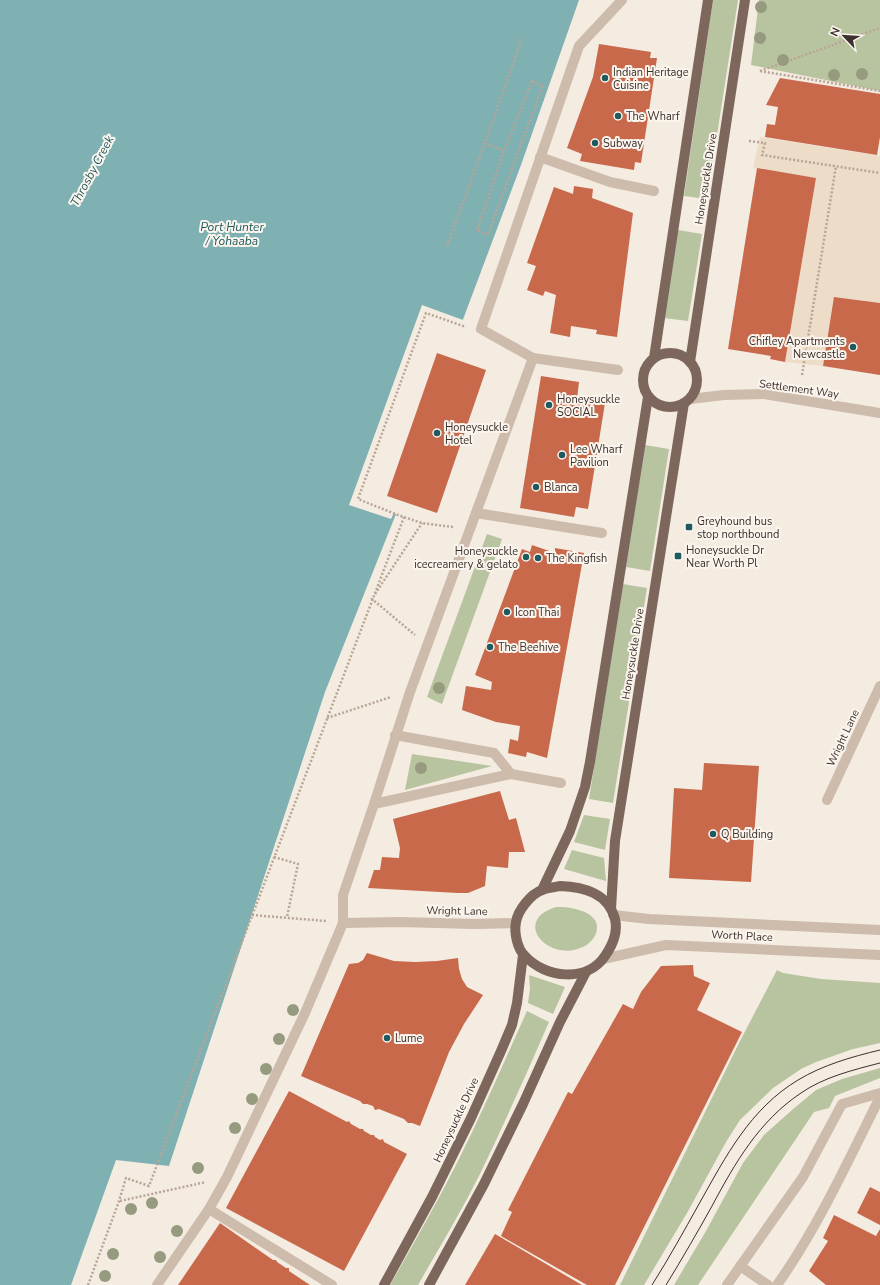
<svg xmlns="http://www.w3.org/2000/svg" width="880" height="1285" font-family="'Nunito Sans',sans-serif">
<style>
.green{fill:#b8c4a0}
.plaza{fill:#ecdcc8}
.water{fill:#7fb0b2}
.pier{fill:#f4ebe1}
.building{fill:#c8694b}
.lines{fill:none;stroke-linecap:round;stroke-linejoin:round}
.path{stroke:#b9a596;stroke-width:2.5;stroke-dasharray:2 2;stroke-linecap:butt}
.minor{stroke:#cdbbac;stroke-width:10}
.major{stroke:#7d675c;stroke-width:10}
.tram{stroke:#3b302b;stroke-width:1}
.tree{fill:#969b7f}
.poi-dot{fill:#1f5a5e;stroke:#fbf5ee;stroke-width:1.5}
.labels{text-anchor:middle;dominant-baseline:central;stroke-width:4;stroke-linejoin:round;paint-order:stroke}
.poi-label{font-size:11px;fill:#3b302b;stroke:#fbf5ee;text-anchor:start}
.street-label{font-size:11px;fill:#3b302b;stroke:#fbf5ee}
.water-label{font-size:12px;font-style:italic;fill:#1f5a5e;stroke:#fbf5ee}
</style>
<rect width="100%" height="100%" fill="#f4ebe1"/>
<g class="green">
<path d="M 713,0 L 738,0 L 707,199 L 684,196 Z"/>
<path d="M 759,0 L 880,0 L 880,91 L 751,65 Z"/>
<path d="M 678,230 L 702,234 L 688,321 L 664,318 Z"/>
<path d="M 645,445 L 669,449 L 650,571 L 626,567 Z"/>
<path d="M 487,534 L 502,539 L 442,704 L 427,697 Z"/>
<path d="M 623,584 L 647,588 L 613,803 L 589,799 Z"/>
<path d="M 412,754 L 492,766 L 405,790 Z"/>
<path d="M 584,815 L 610,819 L 605,850 L 574,842 Z"/>
<path d="M 572,850 L 604,858 L 606,881 L 564,869 Z"/>
<path d="M 556,907 C 569,906 599,911 597,929 C 596,937 591,942 585,946 C 550,965 510,921 556,907 Z"/>
<path d="M 777,970 L 783,973 L 821,979 L 880,983 L 880,1043 L 853,1049 L 816,1062 L 801,1069 L 773,1088 L 740,1120 L 726,1142 L 687,1213 L 644,1285 L 620,1285 L 739,1043 Z"/>
<path d="M 529,975 L 565,987 L 553,1014 L 528,1003 L 530,989 Z"/>
<path d="M 527,1011 L 549,1022 C 527,1073 504,1124 480,1174 C 461,1212 439,1248 418,1285 L 390,1285 C 413,1245 436,1204 457,1163 C 482,1113 504,1062 527,1011 Z"/>
<path d="M 880,1068 L 880,1078 L 835,1096 L 829,1108 L 814,1112 L 698,1285 L 674,1285 L 706,1231 L 743,1163 L 764,1135 L 792,1110 L 816,1090 L 842,1079 Z"/>
</g>
<path class="plaza" d="M 760,137 L 880,156 L 880,303 L 835,297 L 823,366 L 785,362 L 816,178 L 753,168 Z"/>
<path class="water" d="M 0,0 L 579,0 L 521,165 L 456,338 L 440,337 L 380,508 L 396,514 L 325,692 L 169,1166 L 116,1160 L 71,1285 L 0,1285 Z"/>
<path class="pier" d="M 422,305 L 463,320 L 456,340 L 441,339 L 382,507 L 395,511 L 391,519 L 349,505 Z"/>
<g class="building">
<path d="M 599,44 L 651,52 L 650,58 L 657,58 L 641,163 L 635,162 L 634,170 L 580,161 L 582,154 L 567,148 L 593,77 Z"/>
<path d="M 780,78 L 880,94 L 880,137 L 877,155 L 765,137 L 767,124 L 775,125 L 778,107 L 766,105 Z"/>
<path d="M 757,168 L 816,178 L 785,362 L 770,359 L 771,356 L 728,349 Z"/>
<path d="M 574,186 L 593,189 L 592,198 L 633,213 L 617,337 L 596,334 L 597,330 L 571,326 L 570,337 L 550,333 L 556,295 L 545,291 L 543,296 L 527,290 L 536,266 L 527,263 L 554,187 L 573,194 Z"/>
<path d="M 834,297 L 880,303 L 880,375 L 823,366 Z"/>
<path d="M 437,353 L 486,370 L 437,513 L 387,496 Z"/>
<path d="M 541,376 L 579,382 L 577,399 L 605,403 L 588,509 L 576,507 L 574,517 L 520,508 Z"/>
<path d="M 532,545 L 555,553 L 555,548 L 584,553 L 547,758 L 527,752 L 526,757 L 508,753 L 510,739 L 518,741 L 520,726 L 496,722 L 462,710 L 466,686 L 491,690 L 492,682 L 475,675 L 522,549 L 530,552 Z"/>
<path d="M 704,763 L 759,766 L 751,882 L 669,878 L 674,788 L 702,790 Z"/>
<path d="M 500,791 L 509,820 L 516,818 L 525,852 L 509,852 L 508,868 L 487,866 L 485,886 L 468,893 L 458,893 L 368,888 L 374,870 L 380,870 L 382,857 L 399,858 L 400,848 L 393,819 Z"/>
<path d="M 367,953 L 394,961 L 415,962 L 437,961 L 458,958 L 459,969 L 462,979 L 467,987 L 483,995 L 464,1024 L 449,1052 L 420,1126 L 412,1123 L 408,1123 L 404,1119 L 379,1109 L 375,1110 L 373,1106 L 367,1104 L 363,1104 L 360,1101 L 301,1076 L 349,964 L 358,963 L 363,960 Z"/>
<path d="M 693,965 L 694,976 L 710,983 L 697,1010 L 742,1032 L 615,1285 L 587,1285 L 501,1236 L 512,1212 L 508,1210 L 568,1092 L 572,1094 L 623,1004 L 633,1009 L 641,992 L 661,966 Z"/>
<path d="M 289,1091 L 347,1122 L 349,1121 L 351,1124 L 360,1129 L 363,1129 L 364,1131 L 371,1135 L 374,1135 L 375,1137 L 380,1140 L 383,1139 L 384,1142 L 407,1154 L 344,1271 L 226,1208 Z"/>
<path d="M 870,1187 L 880,1192 L 880,1225 L 857,1213 Z"/>
<path d="M 834,1215 L 876,1236 L 880,1229 L 880,1285 L 826,1285 L 809,1271 L 828,1241 L 823,1238 Z"/>
<path d="M 220,1223 L 273,1260 L 276,1260 L 277,1262 L 286,1268 L 289,1268 L 289,1271 L 310,1285 L 178,1285 Z"/>
<path d="M 495,1234 L 582,1285 L 465,1285 Z"/>
</g>
<g class="lines">
<g class="path">
<path d="M 760,71 L 880,28"/>
<path d="M 760,71 L 880,91"/>
<path d="M 532,81 L 543,86 L 514,163 L 488,235 L 477,230 L 504,151 Z"/>
<path d="M 749,141 L 765,143 L 762,155 L 880,173"/>
<path d="M 485,143 L 504,151"/>
<path d="M 447,246 L 485,143 L 522,38"/>
<path d="M 802,375 L 836,166"/>
<path d="M 453,527 L 422,523 L 398,515 L 358,499 L 426,313 L 466,327"/>
<path d="M 375,594 L 422,523"/>
<path d="M 372,598 L 372,599 L 415,635"/>
<path d="M 327,718 L 391,697"/>
<path d="M 274,857 L 298,864 L 287,917"/>
<path d="M 252,915 L 326,921"/>
<path d="M 120,1201 L 206,1182"/>
<path d="M 88,1285 L 119,1201 L 126,1178 L 149,1186 L 404,517"/>
</g>
<g class="minor">
<path d="M 540,157 L 610,182 L 654,191"/>
<path d="M 533,358 L 618,370"/>
<path d="M 690,399 L 724,395 L 764,394 L 880,413"/>
<path d="M 476,513 L 602,533"/>
<path d="M 395,735 L 494,753 L 511,774"/>
<path d="M 827,800 L 880,686"/>
<path d="M 374,804 L 511,774 L 561,783"/>
<path d="M 613,915 L 649,919 L 880,930"/>
<path d="M 343,923 L 399,922 L 475,924 L 515,923"/>
<path d="M 603,959 L 666,945 L 880,955"/>
<path d="M 209,1209 L 332,1285"/>
<path d="M 740,1266 L 768,1285"/>
<path d="M 157,1285 L 209,1209 L 227,1177 L 305,1013 L 343,923 L 343,895 L 374,804 L 410,692 L 533,358 L 481,329 L 579,46 L 622,0"/>
<path d="M 727,1285 L 803,1177 L 842,1104 L 880,1093"/>
<path d="M 777,1285 C 818,1227 848,1161 880,1097"/>
</g>
<g class="major">
<circle cx="670" cy="380" r="27"/>
<path d="M 654,358 L 708,0"/>
<path d="M 690,362 L 745,0"/>
<path d="M 560,886 C 584,887 608,893 615,919 C 618,932 612,946 605,956 C 587,983 545,978 525,956 C 517,949 514,932 516,922 C 518,910 531,894 542,890 C 547,888 554,887 560,886 Z"/>
<path d="M 542,890 L 570,831 L 585,787 L 590,762 L 648,397"/>
<path d="M 611,909 L 615,841 L 684,403"/>
<path d="M 384,1285 L 432,1197 L 471,1118 L 501,1051 L 512,1025 L 517,1003 L 523,955"/>
<path d="M 429,1285 L 484,1184 L 523,1104 L 560,1022 L 586,972"/>
</g>
<g class="tram">
<path d="M 652,1285 C 669,1258 684,1231 699,1204 C 726,1156 750,1109 798,1080 C 823,1065 851,1057 880,1050"/>
<path d="M 666,1285 C 682,1259 697,1233 712,1206 C 735,1163 759,1121 801,1093 C 824,1077 853,1070 880,1063"/>
</g>
</g>
<g class="tree">
<circle cx="761" cy="7" r="6"/>
<circle cx="760" cy="38" r="6"/>
<circle cx="783" cy="60" r="6"/>
<circle cx="862" cy="74" r="6"/>
<circle cx="834" cy="75" r="6"/>
<circle cx="439" cy="688" r="6"/>
<circle cx="421" cy="768" r="6"/>
<circle cx="293" cy="1010" r="6"/>
<circle cx="279" cy="1039" r="6"/>
<circle cx="266" cy="1069" r="6"/>
<circle cx="252" cy="1099" r="6"/>
<circle cx="235" cy="1128" r="6"/>
<circle cx="198" cy="1168" r="6"/>
<circle cx="152" cy="1203" r="6"/>
<circle cx="131" cy="1209" r="6"/>
<circle cx="177" cy="1231" r="6"/>
<circle cx="113" cy="1254" r="6"/>
<circle cx="160" cy="1257" r="6"/>
<circle cx="105" cy="1276" r="6"/>
</g>
<g class="poi-dot">
<circle cx="605" cy="78" r="4"/>
<circle cx="618" cy="116" r="4"/>
<circle cx="595" cy="143" r="4"/>
<circle cx="853" cy="347" r="4"/>
<circle cx="549" cy="405" r="4"/>
<circle cx="437" cy="433" r="4"/>
<circle cx="562" cy="455" r="4"/>
<circle cx="536" cy="487" r="4"/>
<rect x="685" y="523" width="8" height="8" rx="2"/>
<rect x="674" y="552" width="8" height="8" rx="2"/>
<circle cx="526" cy="557" r="4"/>
<circle cx="538" cy="558" r="4"/>
<circle cx="507" cy="612" r="4"/>
<circle cx="490" cy="647" r="4"/>
<circle cx="713" cy="834" r="4"/>
<circle cx="387" cy="1038" r="4"/>
</g>
<g class="labels">
<g class="poi-label">
<text x="613" y="72">Indian Heritage<tspan x="613" dy="13">Cuisine</tspan></text>
<text x="626" y="116">The Wharf</text>
<text x="603" y="143">Subway</text>
<text x="845" y="341" text-anchor="end">Chifley Apartments<tspan x="845" dy="13">Newcastle</tspan></text>
<text x="557" y="399">Honeysuckle<tspan x="557" dy="13">SOCIAL</tspan></text>
<text x="445" y="427">Honeysuckle<tspan x="445" dy="13">Hotel</tspan></text>
<text x="570" y="449">Lee Wharf<tspan x="570" dy="13">Pavilion</tspan></text>
<text x="544" y="487">Blanca</text>
<text x="697" y="521">Greyhound bus<tspan x="697" dy="13">stop northbound</tspan></text>
<text x="686" y="550">Honeysuckle Dr<tspan x="686" dy="13">Near Worth Pl</tspan></text>
<text x="518" y="551" text-anchor="end">Honeysuckle<tspan x="518" dy="13">icecreamery &amp; gelato</tspan></text>
<text x="546" y="558">The Kingfish</text>
<text x="515" y="612">Icon Thai</text>
<text x="498" y="647">The Beehive</text>
<text x="721" y="834">Q Building</text>
<text x="395" y="1038">Lume</text>
</g>
<g class="street-label">
<text transform="translate(706 179) rotate(-81)">Honeysuckle Drive</text>
<text transform="translate(799 389) rotate(8)">Settlement Way</text>
<text transform="translate(633 654) rotate(-81)">Honeysuckle Drive</text>
<text transform="translate(843 738) rotate(-65)">Wright Lane</text>
<text transform="translate(457 911) rotate(1)">Wright Lane</text>
<text transform="translate(742 936) rotate(3)">Worth Place</text>
<text transform="translate(456 1120) rotate(-65)">Honeysuckle Drive</text>
</g>
<g class="water-label">
<text transform="translate(92 171) rotate(-62)">Throsby Creek</text>
<text x="232" y="227">Port Hunter<tspan x="232" dy="14">/ Yohaaba</tspan></text>
</g>
</g>
<g transform="translate(844 36) rotate(295)" stroke="#fbf5ee" stroke-width="3" paint-order="stroke">
<path d="M0-3L7 15L0 10L-7 15Z" fill="#3b302b"/>
<text y="-6" font-size="11" font-weight="bold" text-anchor="middle" fill="#3b302b">N</text>
</g>
</svg>
